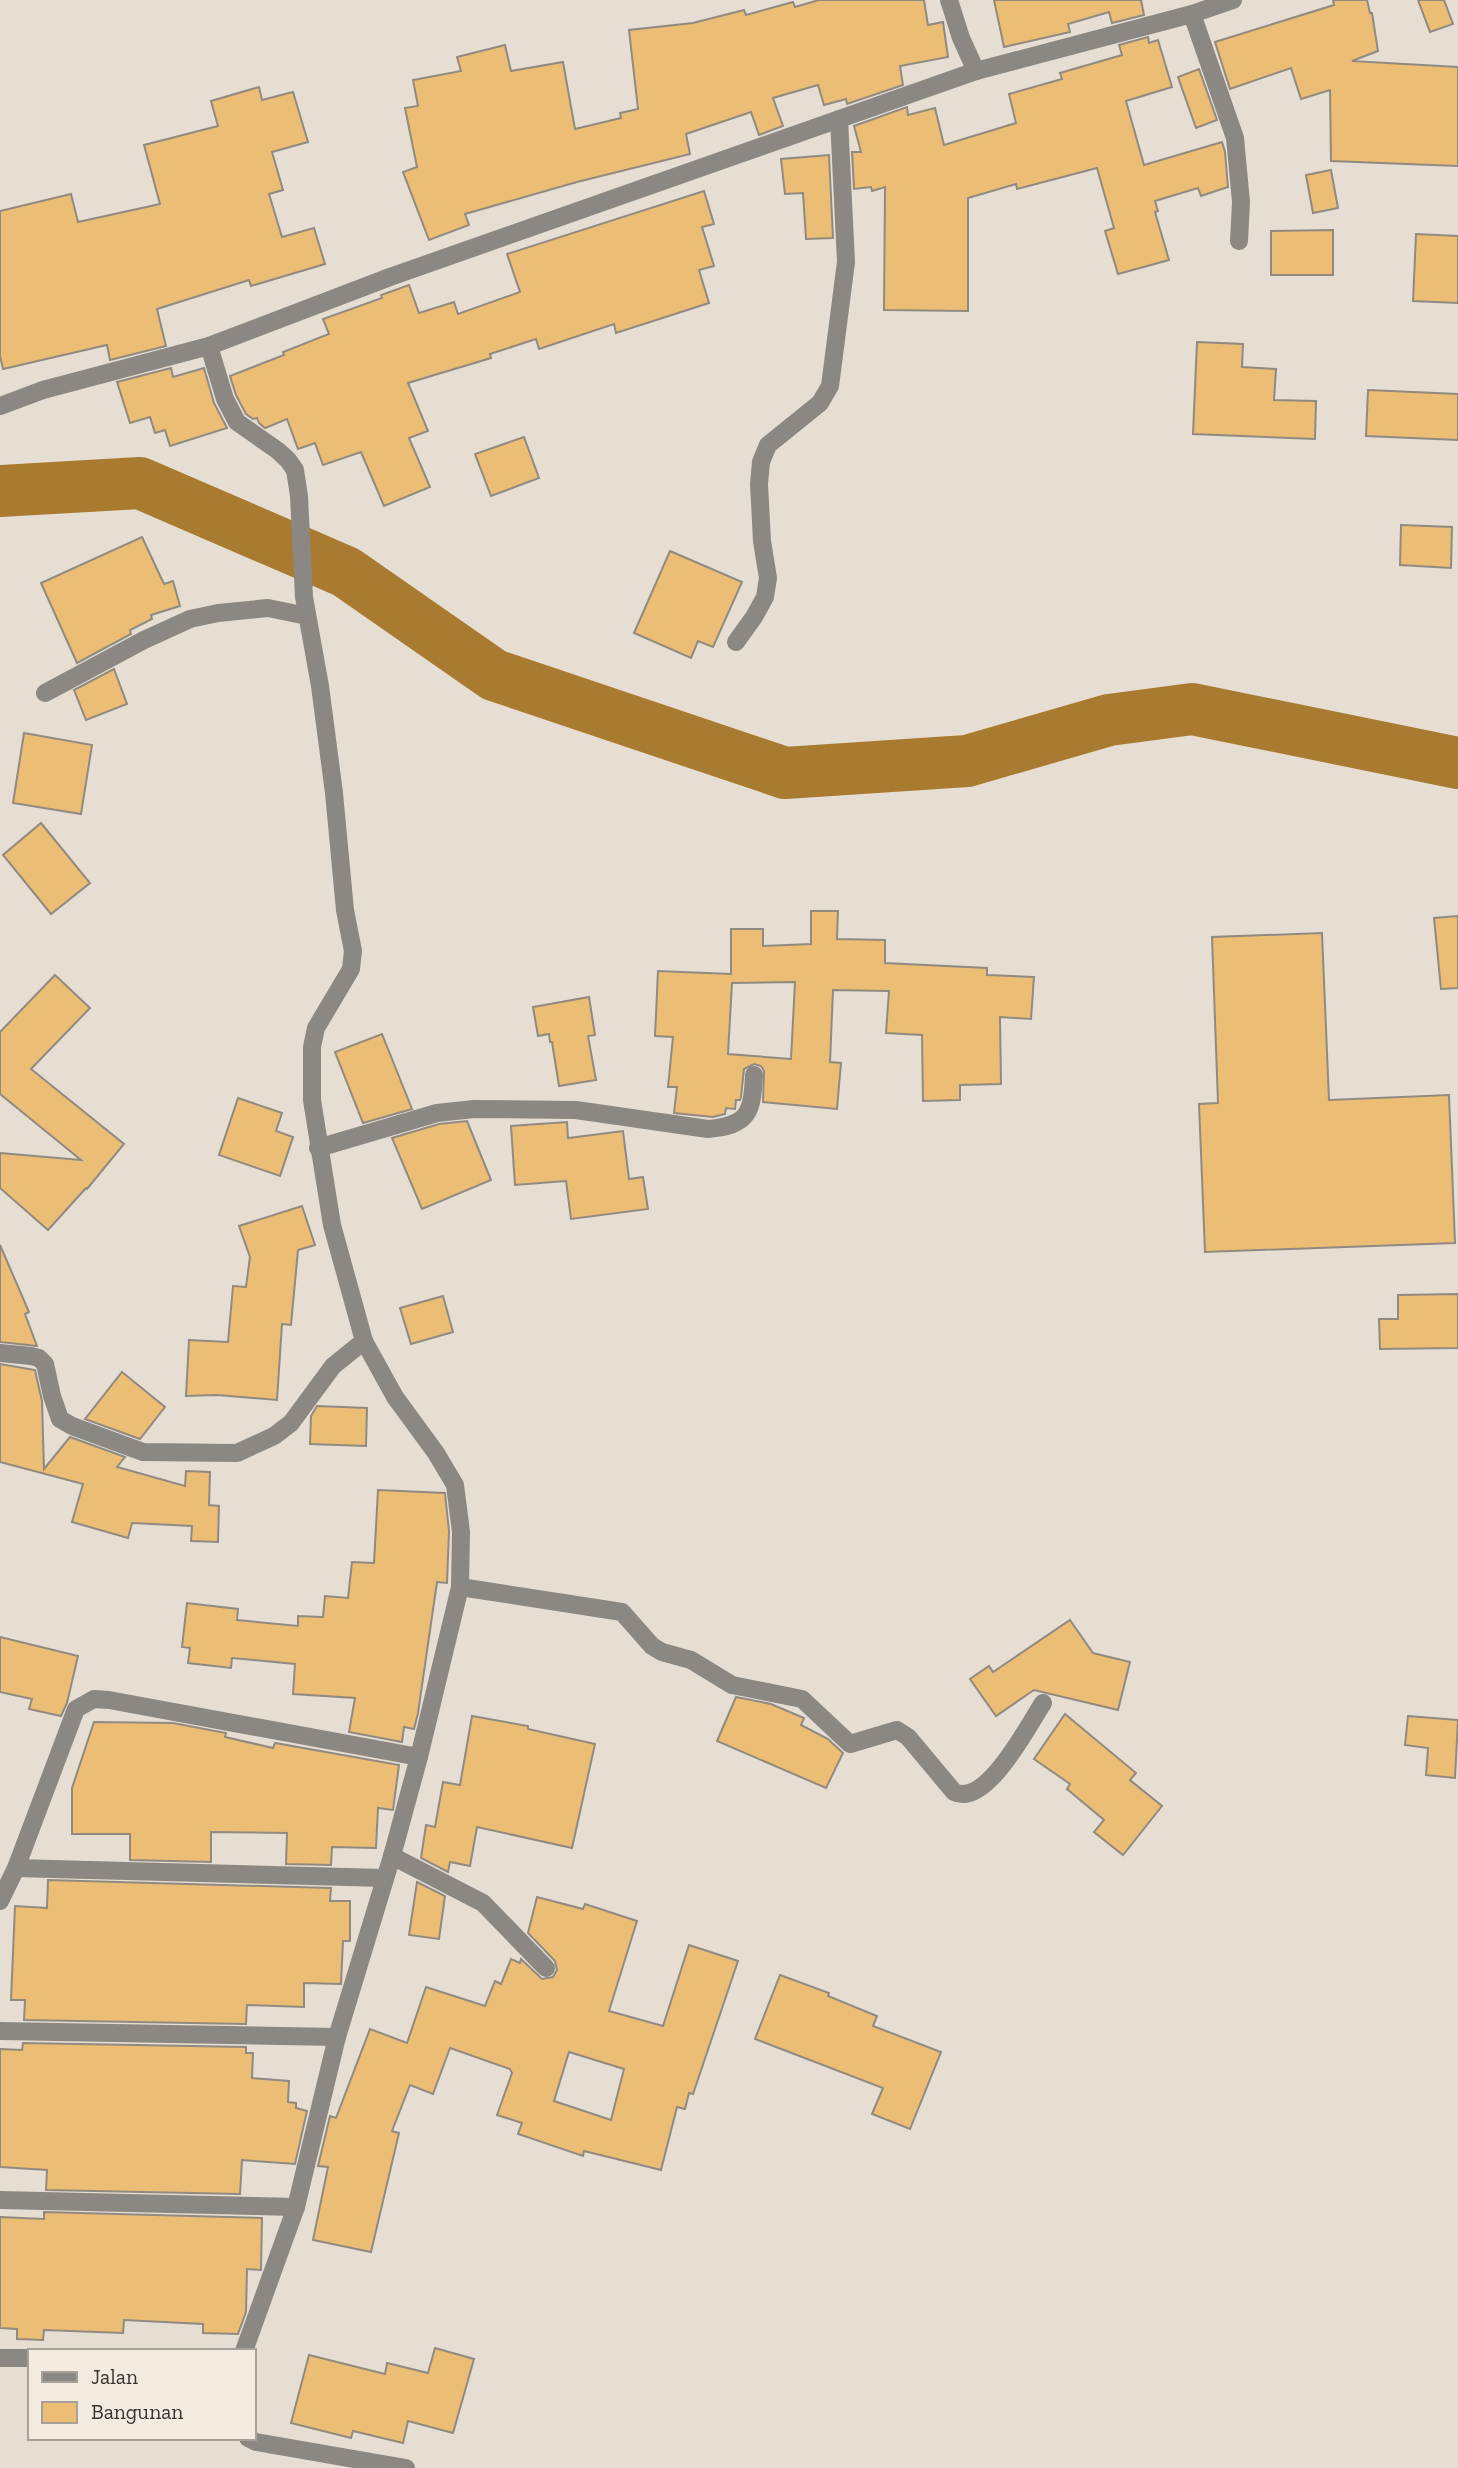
<svg xmlns="http://www.w3.org/2000/svg" width="1458" height="2468" font-family="'Zilla Slab',serif">
<style>
.lines{fill:none;stroke-linecap:round;stroke-linejoin:round}
.river{stroke:#a87b31;stroke-width:52}
.building{fill:#ecbd74;stroke:#918a80;stroke-width:2;fill-rule:evenodd}
.minor{stroke:#8b8883;stroke-width:18}
</style>
<rect width="100%" height="100%" fill="#e6ded3"/>
<g class="lines">
<path class="river" d="M 0,491 L 140,483 L 346,572 L 494,675 L 785,773 L 967,761 L 1109,720 L 1192,709 L 1458,763"/>
</g>
<g class="building">
<path d="M 819,0 L 924,0 L 928,25 L 943,22 L 948,57 L 900,66 L 903,85 L 847,104 L 846,99 L 824,105 L 818,85 L 773,98 L 783,126 L 759,135 L 751,112 L 686,134 L 690,154 L 577,182 L 465,214 L 469,225 L 429,240 L 403,172 L 417,167 L 405,108 L 418,106 L 413,80 L 461,71 L 457,57 L 505,45 L 511,71 L 563,62 L 575,129 L 621,118 L 620,113 L 638,109 L 629,30 L 693,23 L 744,10 L 746,15 L 793,2 L 795,7 Z"/>
<path d="M 994,0 L 1141,0 L 1144,15 L 1112,23 L 1109,12 L 1068,24 L 1070,32 L 1004,47 Z"/>
<path d="M 1333,0 L 1367,0 L 1370,13 L 1372,13 L 1378,51 L 1352,61 L 1458,67 L 1458,166 L 1331,161 L 1330,90 L 1301,99 L 1291,68 L 1230,89 L 1215,42 L 1334,5 Z"/>
<path d="M 1418,0 L 1444,0 L 1453,24 L 1430,32 Z"/>
<path d="M 1148,37 L 1149,43 L 1158,40 L 1172,87 L 1126,101 L 1144,165 L 1222,142 L 1225,152 L 1228,187 L 1201,196 L 1198,188 L 1155,201 L 1158,211 L 1155,212 L 1169,260 L 1118,274 L 1105,231 L 1114,228 L 1097,168 L 1017,189 L 1016,184 L 968,198 L 968,311 L 884,310 L 885,187 L 872,191 L 871,187 L 854,189 L 852,152 L 861,152 L 854,126 L 907,107 L 908,115 L 935,108 L 944,145 L 1016,123 L 1009,94 L 1062,79 L 1060,73 L 1122,55 L 1119,45 Z"/>
<path d="M 1199,69 L 1217,120 L 1196,128 L 1178,77 Z"/>
<path d="M 259,87 L 262,100 L 293,92 L 308,142 L 272,152 L 283,190 L 269,194 L 282,237 L 314,228 L 325,264 L 251,286 L 249,280 L 157,309 L 166,346 L 110,360 L 107,345 L 3,369 L 0,356 L 0,211 L 71,194 L 78,222 L 160,204 L 144,145 L 218,126 L 211,101 Z"/>
<path d="M 829,155 L 833,238 L 806,239 L 803,193 L 785,194 L 781,159 Z"/>
<path d="M 1331,170 L 1338,208 L 1313,213 L 1306,175 Z"/>
<path d="M 704,191 L 714,224 L 702,227 L 714,266 L 699,270 L 709,303 L 616,333 L 614,324 L 539,349 L 536,339 L 490,354 L 491,358 L 408,383 L 428,431 L 409,438 L 430,487 L 384,506 L 361,452 L 323,465 L 315,443 L 298,449 L 287,419 L 265,428 L 259,423 L 257,418 L 253,419 L 246,414 L 236,395 L 230,376 L 284,355 L 283,352 L 329,334 L 323,319 L 382,298 L 381,295 L 409,285 L 419,313 L 454,302 L 458,314 L 520,292 L 507,254 Z"/>
<path d="M 1333,230 L 1333,275 L 1271,275 L 1271,231 Z"/>
<path d="M 1416,234 L 1458,236 L 1458,303 L 1413,301 Z"/>
<path d="M 1197,342 L 1243,344 L 1242,367 L 1276,369 L 1274,400 L 1316,401 L 1315,439 L 1193,434 Z"/>
<path d="M 171,368 L 173,377 L 204,368 L 214,403 L 227,428 L 170,446 L 165,430 L 155,433 L 150,417 L 130,423 L 117,382 Z"/>
<path d="M 1368,390 L 1458,394 L 1458,440 L 1366,436 Z"/>
<path d="M 524,437 L 539,478 L 491,496 L 475,454 Z"/>
<path d="M 1401,525 L 1452,527 L 1451,568 L 1400,565 Z"/>
<path d="M 142,537 L 164,584 L 173,581 L 180,606 L 151,615 L 152,619 L 130,630 L 131,634 L 77,663 L 41,583 Z"/>
<path d="M 670,551 L 742,582 L 713,647 L 698,641 L 691,658 L 634,633 Z"/>
<path d="M 114,669 L 127,704 L 86,720 L 74,690 Z"/>
<path d="M 24,733 L 92,745 L 81,814 L 13,803 Z"/>
<path d="M 41,823 L 90,883 L 51,914 L 3,855 Z"/>
<path d="M 811,911 L 838,911 L 837,939 L 885,940 L 885,963 L 987,968 L 987,975 L 1034,977 L 1031,1019 L 1000,1017 L 1001,1084 L 960,1085 L 960,1100 L 923,1101 L 922,1035 L 886,1033 L 889,991 L 833,990 L 830,1062 L 841,1063 L 837,1109 L 763,1102 L 764,1071 L 761,1066 L 754,1064 L 744,1069 L 741,1097 L 740,1100 L 736,1100 L 735,1109 L 726,1108 L 725,1114 L 713,1117 L 674,1113 L 677,1087 L 668,1087 L 673,1037 L 655,1036 L 658,971 L 731,974 L 731,929 L 763,929 L 763,946 L 811,944 ZM 795,982 L 791,1059 L 728,1054 L 732,983 Z"/>
<path d="M 1458,916 L 1458,988 L 1441,989 L 1434,918 Z"/>
<path d="M 1322,933 L 1329,1100 L 1449,1095 L 1455,1243 L 1205,1252 L 1199,1104 L 1218,1103 L 1212,937 Z"/>
<path d="M 55,975 L 90,1008 L 31,1069 L 124,1144 L 87,1189 L 86,1188 L 48,1230 L 0,1188 L 0,1153 L 81,1160 L 0,1094 L 0,1032 Z"/>
<path d="M 589,997 L 595,1035 L 588,1036 L 596,1080 L 559,1086 L 552,1042 L 550,1042 L 549,1034 L 538,1036 L 533,1007 Z"/>
<path d="M 382,1034 L 412,1109 L 363,1123 L 335,1052 Z"/>
<path d="M 238,1098 L 282,1113 L 276,1131 L 293,1137 L 280,1176 L 219,1155 Z"/>
<path d="M 467,1121 L 491,1180 L 422,1209 L 392,1138 L 439,1124 Z"/>
<path d="M 567,1122 L 568,1138 L 623,1131 L 629,1179 L 643,1177 L 648,1209 L 571,1219 L 566,1181 L 515,1185 L 511,1126 Z"/>
<path d="M 302,1206 L 315,1245 L 298,1250 L 291,1325 L 282,1324 L 277,1400 L 217,1395 L 186,1396 L 189,1340 L 228,1342 L 233,1286 L 246,1287 L 250,1257 L 239,1226 Z"/>
<path d="M 0,1245 L 29,1312 L 25,1314 L 37,1346 L 0,1342 Z"/>
<path d="M 1458,1294 L 1458,1348 L 1380,1349 L 1379,1319 L 1398,1319 L 1398,1295 Z"/>
<path d="M 443,1296 L 453,1332 L 411,1344 L 400,1308 Z"/>
<path d="M 0,1364 L 35,1370 L 42,1401 L 44,1469 L 70,1437 L 125,1457 L 117,1467 L 185,1486 L 186,1471 L 210,1472 L 209,1505 L 219,1506 L 218,1542 L 191,1541 L 192,1526 L 132,1523 L 128,1538 L 72,1522 L 83,1484 L 0,1462 Z"/>
<path d="M 122,1372 L 165,1407 L 140,1439 L 85,1419 Z"/>
<path d="M 317,1406 L 367,1408 L 366,1446 L 310,1444 L 311,1416 Z"/>
<path d="M 378,1490 L 445,1493 L 449,1531 L 447,1583 L 437,1582 L 418,1713 L 414,1729 L 404,1727 L 402,1742 L 349,1732 L 355,1698 L 293,1694 L 295,1664 L 232,1658 L 231,1668 L 188,1663 L 190,1648 L 182,1647 L 187,1603 L 238,1609 L 237,1620 L 298,1626 L 298,1616 L 323,1617 L 325,1596 L 348,1598 L 352,1562 L 374,1563 Z"/>
<path d="M 1070,1620 L 1093,1653 L 1130,1662 L 1118,1710 L 1034,1690 L 996,1716 L 970,1679 L 989,1666 L 993,1672 Z"/>
<path d="M 0,1637 L 78,1656 L 67,1703 L 61,1716 L 29,1709 L 32,1699 L 0,1692 Z"/>
<path d="M 736,1697 L 771,1704 L 804,1718 L 801,1725 L 828,1739 L 843,1753 L 826,1788 L 717,1741 Z"/>
<path d="M 1065,1714 L 1136,1773 L 1130,1780 L 1162,1806 L 1123,1855 L 1094,1832 L 1104,1820 L 1067,1789 L 1070,1784 L 1034,1759 Z"/>
<path d="M 472,1716 L 528,1726 L 528,1729 L 595,1744 L 572,1848 L 477,1827 L 470,1866 L 450,1862 L 448,1872 L 421,1858 L 426,1825 L 435,1827 L 443,1782 L 460,1785 Z"/>
<path d="M 1408,1716 L 1458,1720 L 1455,1778 L 1426,1775 L 1428,1748 L 1405,1745 Z"/>
<path d="M 94,1722 L 173,1723 L 226,1733 L 225,1737 L 273,1748 L 275,1743 L 399,1765 L 393,1810 L 378,1808 L 376,1848 L 332,1847 L 331,1865 L 286,1864 L 287,1833 L 211,1832 L 211,1862 L 130,1860 L 130,1834 L 72,1834 L 72,1788 Z"/>
<path d="M 48,1880 L 331,1888 L 330,1901 L 350,1901 L 350,1941 L 343,1941 L 341,1984 L 304,1983 L 304,2007 L 247,2005 L 246,2024 L 24,2020 L 25,2000 L 11,2000 L 15,1906 L 47,1908 Z"/>
<path d="M 417,1882 L 445,1896 L 439,1939 L 409,1935 Z"/>
<path d="M 537,1897 L 583,1909 L 585,1904 L 637,1921 L 609,2011 L 663,2026 L 689,1945 L 738,1961 L 693,2094 L 689,2093 L 685,2109 L 677,2107 L 661,2170 L 584,2151 L 583,2156 L 518,2134 L 522,2123 L 497,2115 L 512,2073 L 510,2069 L 450,2048 L 433,2094 L 410,2085 L 392,2131 L 399,2133 L 371,2252 L 313,2240 L 328,2167 L 318,2166 L 330,2116 L 336,2118 L 370,2029 L 407,2043 L 426,1987 L 485,2006 L 495,1981 L 501,1984 L 511,1959 L 520,1963 L 521,1959 L 542,1979 L 553,1977 L 557,1970 L 555,1961 L 528,1933 ZM 569,2052 L 624,2069 L 611,2120 L 554,2101 Z"/>
<path d="M 780,1975 L 829,1993 L 828,1996 L 877,2016 L 873,2026 L 941,2052 L 910,2129 L 872,2114 L 883,2088 L 755,2039 Z"/>
<path d="M 23,2043 L 246,2047 L 246,2053 L 253,2053 L 252,2078 L 289,2081 L 288,2102 L 296,2103 L 296,2108 L 307,2111 L 295,2164 L 242,2160 L 240,2194 L 46,2190 L 47,2170 L 0,2167 L 0,2049 L 22,2050 Z"/>
<path d="M 44,2212 L 262,2218 L 261,2270 L 247,2269 L 246,2312 L 238,2334 L 203,2333 L 203,2324 L 124,2320 L 123,2333 L 44,2330 L 43,2340 L 17,2339 L 17,2329 L 0,2328 L 0,2217 L 44,2219 Z"/>
<path d="M 435,2348 L 474,2359 L 453,2433 L 408,2421 L 403,2443 L 353,2431 L 351,2438 L 291,2423 L 309,2355 L 385,2374 L 387,2363 L 428,2373 Z"/>
</g>
<g class="lines">
<g class="minor">
<path d="M 949,0 L 961,38 L 976,71"/>
<path d="M 1192,14 L 1235,138 L 1241,202 L 1239,241"/>
<path d="M 209,346 L 225,399 L 237,422 L 277,450 L 288,460 L 295,470 L 299,496 L 304,597 L 320,686 L 334,793 L 345,910 L 353,951 L 351,969 L 316,1028 L 312,1047 L 312,1100 L 332,1225 L 364,1341 L 395,1397 L 436,1453 L 455,1485 L 461,1532 L 460,1587 L 419,1757 L 392,1856 L 337,2037 L 296,2207 L 244,2351"/>
<path d="M 0,406 L 43,390 L 209,346 L 390,277 L 976,71 L 1192,14 L 1233,0"/>
<path d="M 736,642 L 754,617 L 765,597 L 768,578 L 762,541 L 759,484 L 761,462 L 768,445 L 820,403 L 830,386 L 846,262 L 839,119"/>
<path d="M 45,693 L 144,640 L 190,619 L 218,613 L 268,608 L 307,616"/>
<path d="M 318,1148 L 437,1113 L 474,1109 L 576,1110 L 708,1129 C 749,1125 752,1113 754,1075"/>
<path d="M 0,1353 L 31,1356 L 39,1358 L 45,1364 L 52,1396 L 60,1419 L 72,1426 L 143,1452 L 237,1453 L 274,1436 L 291,1423 L 333,1366 L 364,1341"/>
<path d="M 460,1587 L 622,1612 L 652,1646 L 662,1652 L 691,1660 L 732,1685 L 802,1699 L 850,1744 L 897,1730 L 908,1737 L 954,1792 C 986,1808 1028,1726 1043,1703"/>
<path d="M 392,1856 L 483,1903 L 546,1968"/>
<path d="M 16,1868 L 384,1878"/>
<path d="M 0,1901 L 16,1868 L 76,1709 L 94,1699 L 109,1700 L 419,1757"/>
<path d="M 0,2031 L 337,2037"/>
<path d="M 0,2200 L 296,2207"/>
<path d="M 0,2358 L 30,2358"/>
<path d="M 248,2438 L 256,2442 L 406,2468"/>
</g>
</g>
<rect x="28" y="2349" width="228" height="91" fill="#f3ebe0" stroke="#a7a199" stroke-width="2"/>
<rect x="42" y="2372" width="35" height="10" fill="#8b8883" stroke="#a7a199" stroke-width="2"/>
<text x="91" y="2384" font-size="21" fill="#36332f">Jalan</text>
<rect x="42" y="2402" width="35" height="21" fill="#ecbd74" stroke="#a7a199" stroke-width="2"/>
<text x="91" y="2419" font-size="21" fill="#36332f">Bangunan</text>
</svg>
